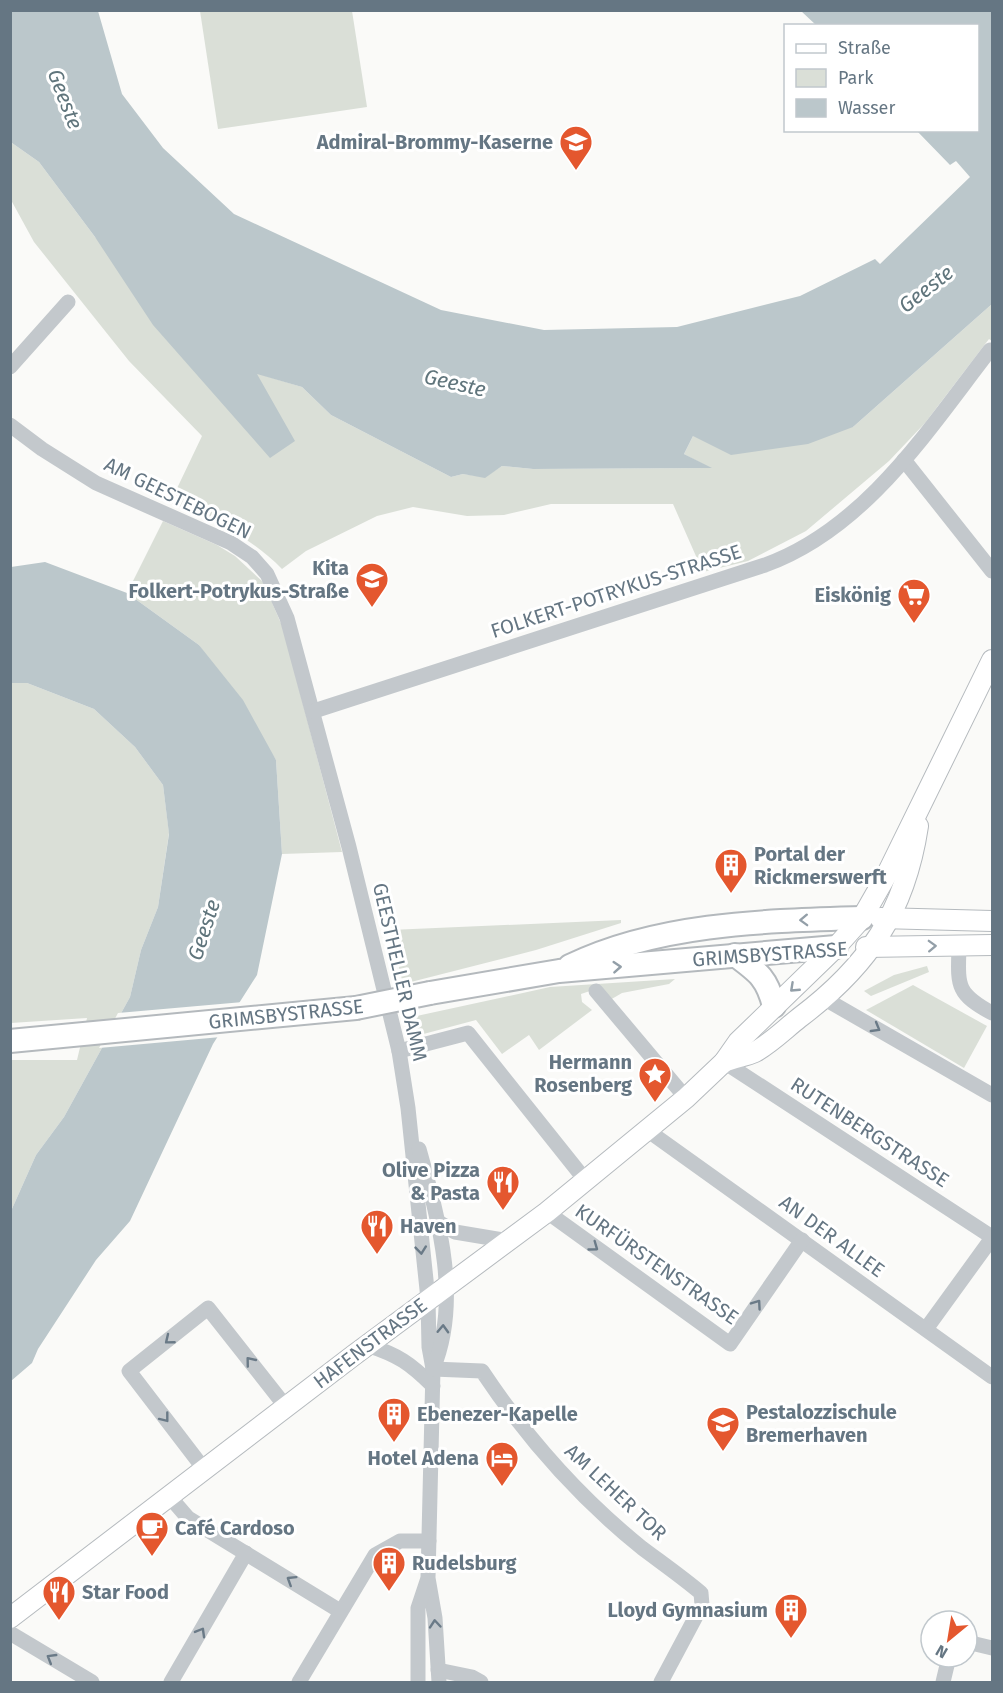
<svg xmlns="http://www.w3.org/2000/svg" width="1003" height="1693" font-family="'Fira Sans',sans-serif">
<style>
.green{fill:#dadfd7}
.water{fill:#bbc7cb}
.pier{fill:#fafaf8}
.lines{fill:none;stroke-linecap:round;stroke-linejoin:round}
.major-casing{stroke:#b5babe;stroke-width:22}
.highway-casing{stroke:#b4b9bd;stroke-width:26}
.minor{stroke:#c3c8cc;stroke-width:15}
.major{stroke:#fff;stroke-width:20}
.highway{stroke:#fff;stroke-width:22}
.highway-bridge-casing{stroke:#b4b9bd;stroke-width:26;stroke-linecap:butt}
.highway-bridge{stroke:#fff;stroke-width:22}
.oneway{stroke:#939fa8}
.oneway2{stroke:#6a7a87}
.labels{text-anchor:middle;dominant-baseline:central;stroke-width:6;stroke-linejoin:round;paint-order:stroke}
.poi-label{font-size:20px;font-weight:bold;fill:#657683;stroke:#fff;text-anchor:end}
.street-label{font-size:20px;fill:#657683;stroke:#fff}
.water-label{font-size:21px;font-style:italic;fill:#60757c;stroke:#fff}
</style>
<rect width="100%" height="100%" fill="#fafaf8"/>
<g class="green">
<path d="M 200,11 L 352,11 L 367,107 L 218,129 Z"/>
<path d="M 10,138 L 12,143 L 39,162 L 95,237 L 256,373 L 302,387 L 331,415 L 451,477 L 463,474 L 485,477 L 502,466 L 533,469 L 710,468 L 684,454 L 693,436 L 853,427 L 992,304 L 992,341 L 989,339 L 925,423 L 889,461 L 806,531 L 748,561 L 703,572 L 673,504 L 551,504 L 504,515 L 467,516 L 413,507 L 377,516 L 306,551 L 282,569 C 250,536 212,520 170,503 L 202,436 L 129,361 L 34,242 L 11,200 Z"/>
<path d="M 163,521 L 217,545 L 235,556 L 263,582 L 283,628 L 342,852 L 282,854 L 276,760 L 199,645 L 127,593 Z"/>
<path d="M 10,683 L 27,683 L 94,709 L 135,747 L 163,785 L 169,833 L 158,907 L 141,950 L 130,997 L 64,1117 L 36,1155 L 11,1211 L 11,1060 L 77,1060 L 87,1018 L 11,1023 Z"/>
<path d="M 621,920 L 621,923 L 536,950 L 403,984 L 390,930 Z"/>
<path d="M 927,966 L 929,972 L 871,996 L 864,991 L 894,975 Z"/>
<path d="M 675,979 L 669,984 L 622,993 L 610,1000 L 596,989 L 581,994 L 582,1002 L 592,1010 L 539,1050 L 529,1035 L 502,1054 L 476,1020 L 416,1036 L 412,1017 L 550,987 Z"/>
<path d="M 913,985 L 987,1026 L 964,1068 L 866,1010 Z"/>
</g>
<g class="water">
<path d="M 10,11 L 98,11 L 122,94 L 163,148 L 234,214 L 441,310 L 544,330 L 677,327 L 800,296 L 875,259 L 880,264 L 970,177 L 956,161 L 950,165 L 917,131 L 978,130 L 978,26 L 816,25 L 801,11 L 992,11 L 992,304 L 853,427 L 808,444 L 731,455 L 693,436 L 684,454 L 712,468 L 533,469 L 502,466 L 485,478 L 463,474 L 451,477 L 331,415 L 302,387 L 257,374 L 295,441 L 270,458 L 153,325 L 95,237 L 39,162 L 12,143 Z"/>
<path d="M 45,562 L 127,593 L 199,645 L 243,700 L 276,760 L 282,854 L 257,975 L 213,1044 L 130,1221 L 96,1260 L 38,1349 L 32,1363 L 11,1381 L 11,1211 L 36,1155 L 64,1117 L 130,997 L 141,950 L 158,907 L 169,834 L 163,785 L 135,747 L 94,709 L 27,683 L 11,683 L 11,567 Z"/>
</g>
<path class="pier" d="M 243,1002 L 221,1037 L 99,1048 L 118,1013 Z"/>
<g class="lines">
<defs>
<g id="major">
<path d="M 880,918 L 992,921"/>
<path d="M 866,947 L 992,945"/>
<path d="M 724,1062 C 734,1058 746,1056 755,1052 C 771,1043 785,1029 799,1018 C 868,966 905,912 918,826"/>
<path d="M 10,1618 L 354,1355 L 547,1212 L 686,1098 L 724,1062 L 738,1042 L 836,947 L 862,918 L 886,876 L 992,660"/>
</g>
<g id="highway">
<path d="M 735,955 C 758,972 767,978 774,1006"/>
<path d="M 570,966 C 658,923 766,921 862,918"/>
<path d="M 430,993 L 559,971 L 836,947"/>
<path d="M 10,1041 L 356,1008"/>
</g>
</defs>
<use href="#major" class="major-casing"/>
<use href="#highway" class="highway-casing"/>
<g class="minor">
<path d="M 10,367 L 68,302"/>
<path d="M 10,425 L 42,449 L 96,483 L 231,543 L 252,557 L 267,574 L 287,618 L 349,847 L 399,1051 L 408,1108 L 428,1299 L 429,1347 L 433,1369 L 428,1578 L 435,1618 L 439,1682"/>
<path d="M 904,460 L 992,571"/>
<path d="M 314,711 L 765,565 C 865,529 928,430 990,350 L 992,351"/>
<path d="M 959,945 C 958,985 955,993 992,1013"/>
<path d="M 596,991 L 686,1098"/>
<path d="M 825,999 L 992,1095"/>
<path d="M 399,1051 L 468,1033 L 586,1181"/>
<path d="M 724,1062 L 992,1237"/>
<path d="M 647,1130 L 992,1377"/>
<path d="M 419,1149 C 438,1218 462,1299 433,1369"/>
<path d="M 547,1212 L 730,1344 L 802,1240"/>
<path d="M 440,1223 L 455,1232 L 509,1241"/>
<path d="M 926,1329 L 992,1238"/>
<path d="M 367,1345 C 398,1355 410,1363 433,1386"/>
<path d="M 433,1369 L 482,1371 C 526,1437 580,1498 642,1548 C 662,1563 682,1577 701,1593 L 702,1605 L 661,1682"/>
<path d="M 204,1469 L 129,1371 L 208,1308 L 286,1407"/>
<path d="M 169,1496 L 188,1518 L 340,1611"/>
<path d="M 10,1633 L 92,1682"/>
<path d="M 967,1642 L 992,1648"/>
<path d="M 438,1670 L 472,1677 L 481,1682"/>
<path d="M 171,1682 L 246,1553"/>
<path d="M 299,1682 L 375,1555 L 400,1541 L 429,1541"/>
<path d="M 418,1682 L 418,1608 L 427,1581"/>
<path d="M 943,1682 L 949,1657"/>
</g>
<use href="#major" class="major"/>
<use href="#highway" class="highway"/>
<defs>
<path id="highway-bridge" d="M 356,1008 L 430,993"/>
</defs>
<use href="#highway-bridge" class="highway-bridge-casing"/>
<use href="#highway-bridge" class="highway-bridge"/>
</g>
<defs><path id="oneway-chevron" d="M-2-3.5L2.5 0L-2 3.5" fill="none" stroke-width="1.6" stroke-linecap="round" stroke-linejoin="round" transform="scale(1.5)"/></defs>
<g class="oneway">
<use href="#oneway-chevron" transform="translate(804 920) rotate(178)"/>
<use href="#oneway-chevron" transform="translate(932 946) rotate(-2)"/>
<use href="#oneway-chevron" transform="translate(617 967) rotate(-4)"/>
<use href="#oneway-chevron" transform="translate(794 988) rotate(137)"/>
</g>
<g class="oneway2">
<use href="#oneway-chevron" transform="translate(876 1028) rotate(30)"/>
<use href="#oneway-chevron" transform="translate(594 1247) rotate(36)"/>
<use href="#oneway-chevron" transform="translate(421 1250) rotate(84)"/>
<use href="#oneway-chevron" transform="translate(757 1304) rotate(-55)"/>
<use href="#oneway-chevron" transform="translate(443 1329) rotate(-88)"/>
<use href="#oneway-chevron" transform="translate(169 1340) rotate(141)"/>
<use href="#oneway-chevron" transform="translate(250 1361) rotate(-129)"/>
<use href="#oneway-chevron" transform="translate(165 1418) rotate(52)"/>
<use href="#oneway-chevron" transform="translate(291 1580) rotate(-148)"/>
<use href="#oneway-chevron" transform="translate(435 1624) rotate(-95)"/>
<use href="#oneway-chevron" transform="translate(201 1632) rotate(-60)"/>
<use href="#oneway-chevron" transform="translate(51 1658) rotate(-149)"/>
</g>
<defs>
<symbol id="university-pin" viewBox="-11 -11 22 30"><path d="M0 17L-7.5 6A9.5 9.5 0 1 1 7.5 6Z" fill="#e4572e" stroke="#fff"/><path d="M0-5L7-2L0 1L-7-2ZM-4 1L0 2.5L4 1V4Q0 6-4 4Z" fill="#fff"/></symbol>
<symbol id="school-pin" viewBox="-11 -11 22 30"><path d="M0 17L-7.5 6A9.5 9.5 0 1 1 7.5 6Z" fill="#e4572e" stroke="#fff"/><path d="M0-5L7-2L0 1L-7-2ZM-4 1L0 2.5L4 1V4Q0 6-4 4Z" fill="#fff"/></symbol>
<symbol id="supermarket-pin" viewBox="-11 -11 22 30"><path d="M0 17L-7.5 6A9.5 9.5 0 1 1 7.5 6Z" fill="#e4572e" stroke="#fff"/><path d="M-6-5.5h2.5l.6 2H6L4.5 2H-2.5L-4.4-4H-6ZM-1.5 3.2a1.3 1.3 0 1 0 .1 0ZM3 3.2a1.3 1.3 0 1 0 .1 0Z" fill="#fff"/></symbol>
<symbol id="building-pin" viewBox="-11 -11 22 30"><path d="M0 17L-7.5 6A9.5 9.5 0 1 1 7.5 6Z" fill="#e4572e" stroke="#fff"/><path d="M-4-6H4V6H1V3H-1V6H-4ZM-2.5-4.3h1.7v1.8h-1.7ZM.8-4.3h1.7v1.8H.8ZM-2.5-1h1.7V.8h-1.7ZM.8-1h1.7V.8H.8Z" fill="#fff"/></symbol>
<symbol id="sight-pin" viewBox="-11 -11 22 30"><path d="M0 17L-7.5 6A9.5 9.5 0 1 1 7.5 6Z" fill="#e4572e" stroke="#fff"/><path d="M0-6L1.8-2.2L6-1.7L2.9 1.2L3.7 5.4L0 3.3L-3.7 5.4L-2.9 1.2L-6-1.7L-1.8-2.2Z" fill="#fff"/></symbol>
<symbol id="restaurant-pin" viewBox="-11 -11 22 30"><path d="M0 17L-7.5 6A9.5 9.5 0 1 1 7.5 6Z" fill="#e4572e" stroke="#fff"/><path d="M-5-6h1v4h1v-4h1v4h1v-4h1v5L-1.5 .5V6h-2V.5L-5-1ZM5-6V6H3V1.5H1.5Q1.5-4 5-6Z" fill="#fff"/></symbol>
<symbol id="hotel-pin" viewBox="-11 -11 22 30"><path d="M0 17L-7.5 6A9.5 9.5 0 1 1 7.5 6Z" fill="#e4572e" stroke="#fff"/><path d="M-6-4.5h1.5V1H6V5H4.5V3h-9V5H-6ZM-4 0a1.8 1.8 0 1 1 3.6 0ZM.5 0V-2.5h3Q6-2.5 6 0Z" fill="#fff"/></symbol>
<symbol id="cafe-pin" viewBox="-11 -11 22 30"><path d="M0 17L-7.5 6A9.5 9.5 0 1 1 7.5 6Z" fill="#e4572e" stroke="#fff"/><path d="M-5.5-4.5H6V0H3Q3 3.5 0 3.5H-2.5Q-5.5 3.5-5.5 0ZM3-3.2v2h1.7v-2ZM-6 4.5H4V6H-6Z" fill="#fff"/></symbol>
</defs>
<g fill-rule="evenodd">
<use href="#university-pin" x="557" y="123" width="38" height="52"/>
<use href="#school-pin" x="353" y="560" width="38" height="52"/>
<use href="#supermarket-pin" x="895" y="576" width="38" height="52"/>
<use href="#building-pin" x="712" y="846" width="38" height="52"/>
<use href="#sight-pin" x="636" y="1055" width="38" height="52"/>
<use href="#restaurant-pin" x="484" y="1163" width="38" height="52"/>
<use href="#restaurant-pin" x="358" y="1207" width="38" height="52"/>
<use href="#building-pin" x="375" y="1395" width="38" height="52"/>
<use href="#school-pin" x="704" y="1404" width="38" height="52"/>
<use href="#hotel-pin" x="483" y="1439" width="38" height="52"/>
<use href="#cafe-pin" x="133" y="1509" width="38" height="52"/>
<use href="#building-pin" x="370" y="1544" width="38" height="52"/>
<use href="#restaurant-pin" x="40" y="1573" width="38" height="52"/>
<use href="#building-pin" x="772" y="1591" width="38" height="52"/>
</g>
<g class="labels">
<g class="poi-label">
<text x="553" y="142">Admiral-Brommy-Kaserne</text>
<text x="349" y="568">Kita<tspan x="349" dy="23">Folkert-Potrykus-Straße</tspan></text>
<text x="891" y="595">Eiskönig</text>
<text x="754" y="854" text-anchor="start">Portal der<tspan x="754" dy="23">Rickmerswerft</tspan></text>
<text x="632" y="1062">Hermann<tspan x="632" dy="23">Rosenberg</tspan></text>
<text x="480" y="1170">Olive Pizza<tspan x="480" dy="23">&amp; Pasta</tspan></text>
<text x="400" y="1226" text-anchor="start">Haven</text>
<text x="746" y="1412" text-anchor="start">Pestalozzischule<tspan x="746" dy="23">Bremerhaven</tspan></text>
<text x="417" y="1414" text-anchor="start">Ebenezer-Kapelle</text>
<text x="479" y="1458">Hotel Adena</text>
<text x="175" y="1528" text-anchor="start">Café Cardoso</text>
<text x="412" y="1563" text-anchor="start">Rudelsburg</text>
<text x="82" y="1592" text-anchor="start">Star Food</text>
<text x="768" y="1610">Lloyd Gymnasium</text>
</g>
<g class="street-label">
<text transform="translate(178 498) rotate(26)">AM GEESTEBOGEN</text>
<text transform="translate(616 591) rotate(-18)">FOLKERT-POTRYKUS-STRASSE</text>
<text transform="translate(770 954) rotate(-4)">GRIMSBYSTRASSE</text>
<text transform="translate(400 972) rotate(77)">GEESTHELLER DAMM</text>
<text transform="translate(286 1014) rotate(-6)">GRIMSBYSTRASSE</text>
<text transform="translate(870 1132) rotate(33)">RUTENBERGSTRASSE</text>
<text transform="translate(832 1236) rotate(36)">AN DER ALLEE</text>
<text transform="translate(657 1264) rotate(35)">KURFÜRSTENSTRASSE</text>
<text transform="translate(370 1343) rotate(-37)">HAFENSTRASSE</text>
<text transform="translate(616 1492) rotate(43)">AM LEHER TOR</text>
</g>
<g class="water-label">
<text transform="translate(65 99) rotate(69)">Geeste</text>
<text transform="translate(926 289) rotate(-38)">Geeste</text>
<text transform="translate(455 383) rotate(13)">Geeste</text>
<text transform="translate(204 930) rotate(-72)">Geeste</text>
</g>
</g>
<rect width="1003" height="1693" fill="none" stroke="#657683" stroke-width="24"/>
<rect x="784" y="24" width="195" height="108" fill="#ffffff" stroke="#c1c8cd" stroke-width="1.5"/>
<rect x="796" y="44" width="30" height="9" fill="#ffffff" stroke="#c1c8cd" stroke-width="1.5"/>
<text x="838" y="54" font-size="18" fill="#657683">Straße</text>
<rect x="796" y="69" width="30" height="18" fill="#dadfd7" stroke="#c1c8cd" stroke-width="1.5"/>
<text x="838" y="84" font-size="18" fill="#657683">Park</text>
<rect x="796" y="99" width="30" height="18" fill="#bbc7cb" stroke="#c1c8cd" stroke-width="1.5"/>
<text x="838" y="114" font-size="18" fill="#657683">Wasser</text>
<g transform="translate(949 1639) rotate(210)"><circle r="28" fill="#ffffff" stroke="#c1c8cd" stroke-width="1.5"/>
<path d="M0-4.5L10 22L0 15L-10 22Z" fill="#e4572e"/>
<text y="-9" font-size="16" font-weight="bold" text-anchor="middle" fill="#657683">N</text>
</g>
</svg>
